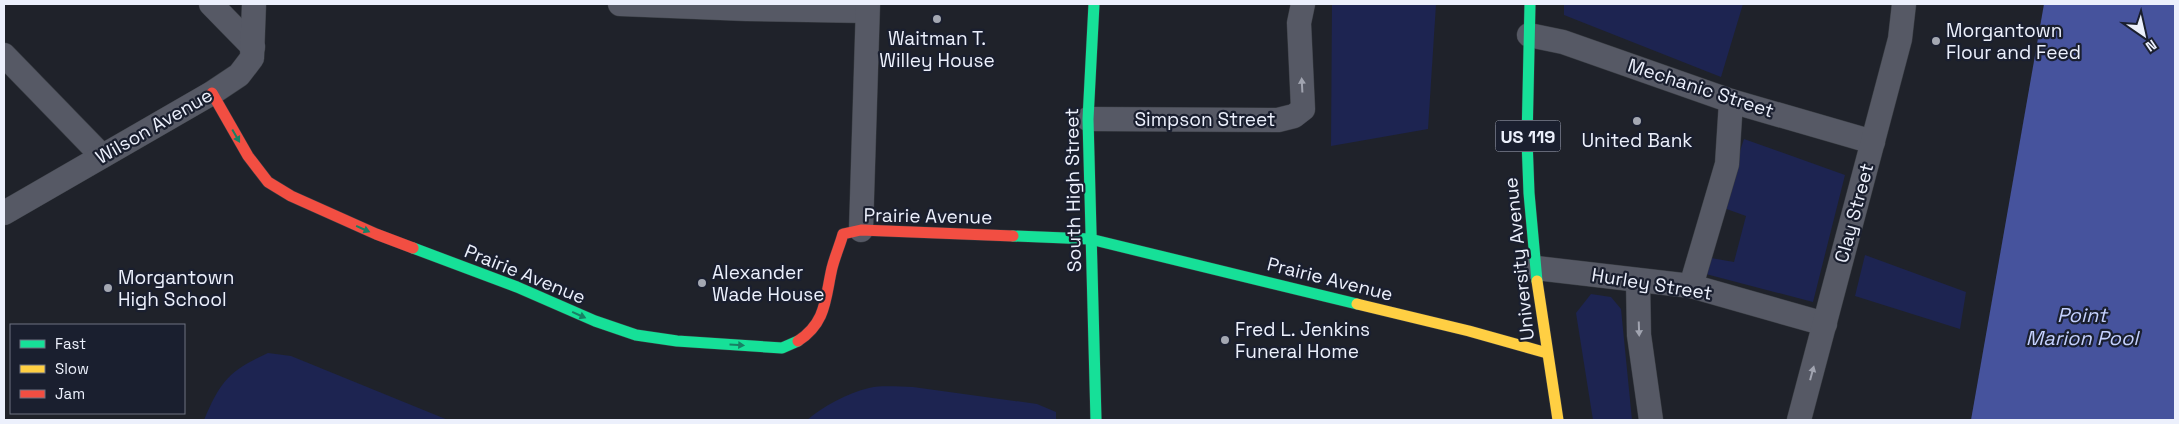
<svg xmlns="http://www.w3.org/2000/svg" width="2179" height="424" font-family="'Space Grotesk',sans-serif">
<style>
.green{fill:#1d2451}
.water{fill:#46539d}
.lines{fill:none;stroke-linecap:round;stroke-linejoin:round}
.street-casing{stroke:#383c42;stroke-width:25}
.fast-casing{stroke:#383c42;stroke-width:12}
.slow-casing{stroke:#383c42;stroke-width:12}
.jam-casing{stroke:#383c42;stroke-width:12}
.street{stroke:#565965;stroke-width:24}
.fast{stroke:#16e098;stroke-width:11}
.slow{stroke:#ffcf43;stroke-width:11}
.jam{stroke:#f24e42;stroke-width:11}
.oneway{fill:#a1a4b0}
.oneway2{fill:#188064}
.poi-dot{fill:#a4a8b2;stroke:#1a1f2f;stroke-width:2}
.labels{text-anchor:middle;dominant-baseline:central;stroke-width:4.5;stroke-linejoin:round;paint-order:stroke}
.shield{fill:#1a1f2f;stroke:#adb1be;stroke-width:1}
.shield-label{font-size:18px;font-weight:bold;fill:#ecf0fc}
.poi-label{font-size:19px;fill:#ecf0fc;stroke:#1a1f2f;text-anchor:start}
.street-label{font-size:19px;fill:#ecf0fc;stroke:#1a1f2f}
.water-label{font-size:20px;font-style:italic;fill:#c5d1fe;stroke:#1a1f2f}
</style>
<rect width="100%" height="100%" fill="#1f222a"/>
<g class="green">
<path d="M 1332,4 L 1436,4 L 1428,129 L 1331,146 Z"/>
<path d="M 1564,4 L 1743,4 L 1721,77 L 1564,15 Z"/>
<path d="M 1744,139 L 1845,175 L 1813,302 L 1702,273 L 1711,258 L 1734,262 L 1746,216 L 1721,207 Z"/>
<path d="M 1865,255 L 1966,292 L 1960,329 L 1855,296 Z"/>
<path d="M 1591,294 L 1611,297 L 1621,309 L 1632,420 L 1593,420 L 1576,313 Z"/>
<path d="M 268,353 L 291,356 L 448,420 L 204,420 C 220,381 230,370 268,353 Z"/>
<path d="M 913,387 L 1037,404 L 1056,412 L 1056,420 L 807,420 C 824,406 847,393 869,388 C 883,385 899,387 913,387 Z"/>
</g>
<path class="water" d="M 2044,4 L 2175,4 L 2175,420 L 1971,420 Z"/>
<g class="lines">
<defs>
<g id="street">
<path d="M 211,4 L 253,47"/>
<path d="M 620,4 L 746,9 L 867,11"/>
<path d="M 1529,35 L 1563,42 L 1731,101 L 1873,142"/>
<path d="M 4,55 L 102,156"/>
<path d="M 1088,119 L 1278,120 L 1294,116 L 1303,109 L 1299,23 L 1303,4"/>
<path d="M 4,213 L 212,93 L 239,75 L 252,58 L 254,4"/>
<path d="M 861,230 L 868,4"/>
<path d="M 1536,268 L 1691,286 L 1825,324"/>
<path d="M 1638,281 L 1639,335 L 1651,420"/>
<path d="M 1691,286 L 1727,164 L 1731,101"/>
<path d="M 1799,420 L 1900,39 L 1904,4"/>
</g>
<g id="fast">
<path d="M 1094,4 L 1088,119 L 1096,420"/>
<path d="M 1530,4 L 1527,140 L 1529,193 L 1537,281"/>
<path d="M 1013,236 L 1090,239 L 1357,304"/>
<path d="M 413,248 L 517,287 L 595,321 L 636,335 L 677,341 L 782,348 L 798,341"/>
</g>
<g id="slow">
<path d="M 1537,281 L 1558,420"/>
<path d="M 1357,304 L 1469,331 L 1547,353"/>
</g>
<g id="jam">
<path d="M 212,93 L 248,156 L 268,182 L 291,196 L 376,234 L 413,248"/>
<path d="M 798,341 C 827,322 825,298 832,268 C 835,256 840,245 843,234 L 861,230 L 1013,236"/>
</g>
</defs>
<use href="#street" class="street-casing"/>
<use href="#fast" class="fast-casing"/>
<use href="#slow" class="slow-casing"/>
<use href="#jam" class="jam-casing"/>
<use href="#street" class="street"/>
<use href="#fast" class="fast"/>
<use href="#slow" class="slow"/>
<use href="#jam" class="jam"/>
</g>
<defs><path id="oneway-solid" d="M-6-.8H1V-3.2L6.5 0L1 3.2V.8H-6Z" transform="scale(1.25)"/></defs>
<g class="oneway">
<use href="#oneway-solid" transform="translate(1302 85) rotate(-93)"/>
<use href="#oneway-solid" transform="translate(1639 329) rotate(88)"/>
<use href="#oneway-solid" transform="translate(1812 373) rotate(-75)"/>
</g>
<g class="oneway2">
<use href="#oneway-solid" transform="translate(236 136) rotate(60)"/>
<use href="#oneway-solid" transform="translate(363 229) rotate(24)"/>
<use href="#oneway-solid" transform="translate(579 315) rotate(24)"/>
<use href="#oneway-solid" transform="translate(737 345) rotate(3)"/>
</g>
<g class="poi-dot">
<circle cx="937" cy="19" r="5"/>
<circle cx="1936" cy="41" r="5"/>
<circle cx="1637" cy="121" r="5"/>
<circle cx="702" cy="283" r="5"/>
<circle cx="108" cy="288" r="5"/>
<circle cx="1225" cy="340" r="5"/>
</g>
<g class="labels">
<rect class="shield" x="1495.5" y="120.5" width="65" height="31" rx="4"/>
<g class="shield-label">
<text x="1528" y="136">US 119</text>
</g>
<g class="poi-label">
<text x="1946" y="30">Morgantown<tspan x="1946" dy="22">Flour and Feed</tspan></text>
<text x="937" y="38" text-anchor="middle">Waitman T.<tspan x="937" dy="22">Willey House</tspan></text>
<text x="1637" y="140" text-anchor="middle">United Bank</text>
<text x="712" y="272">Alexander<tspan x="712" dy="22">Wade House</tspan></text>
<text x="118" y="277">Morgantown<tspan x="118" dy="22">High School</tspan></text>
<text x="1235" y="329">Fred L. Jenkins<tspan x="1235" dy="22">Funeral Home</tspan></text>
</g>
<g class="street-label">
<text transform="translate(1701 88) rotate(18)">Mechanic Street</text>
<text x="1205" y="119">Simpson Street</text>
<text transform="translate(154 126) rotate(-30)">Wilson Avenue</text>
<text transform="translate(1073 190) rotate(-91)">South High Street</text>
<text transform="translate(1854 213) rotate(-75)">Clay Street</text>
<text transform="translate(928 216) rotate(1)">Prairie Avenue</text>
<text transform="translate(1519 259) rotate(-96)">University Avenue</text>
<text transform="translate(525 274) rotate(22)">Prairie Avenue</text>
<text transform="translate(1330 279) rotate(14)">Prairie Avenue</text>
<text transform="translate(1652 284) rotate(9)">Hurley Street</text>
</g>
<g class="water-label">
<text x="2082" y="315">Point<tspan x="2082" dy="23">Marion Pool</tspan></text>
</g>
</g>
<rect width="2179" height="424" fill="none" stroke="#ecf0fc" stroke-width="10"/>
<rect x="10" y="324" width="175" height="90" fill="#1a1f2f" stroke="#6e7381"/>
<rect x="20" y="340" width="25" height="8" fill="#16e098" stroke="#6e7381"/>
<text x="55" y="349" font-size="15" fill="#ecf0fc">Fast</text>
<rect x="20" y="365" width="25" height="8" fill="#ffcf43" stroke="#6e7381"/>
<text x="55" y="374" font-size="15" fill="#ecf0fc">Slow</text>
<rect x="20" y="390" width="25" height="8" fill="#f24e42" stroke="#6e7381"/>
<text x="55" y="399" font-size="15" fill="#ecf0fc">Jam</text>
<g transform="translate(2144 35) rotate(146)" stroke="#1a1f2f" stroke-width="4" paint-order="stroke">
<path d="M0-4L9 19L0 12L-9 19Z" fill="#ecf0fc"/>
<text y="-8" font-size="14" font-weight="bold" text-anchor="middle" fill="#ecf0fc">N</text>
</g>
</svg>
